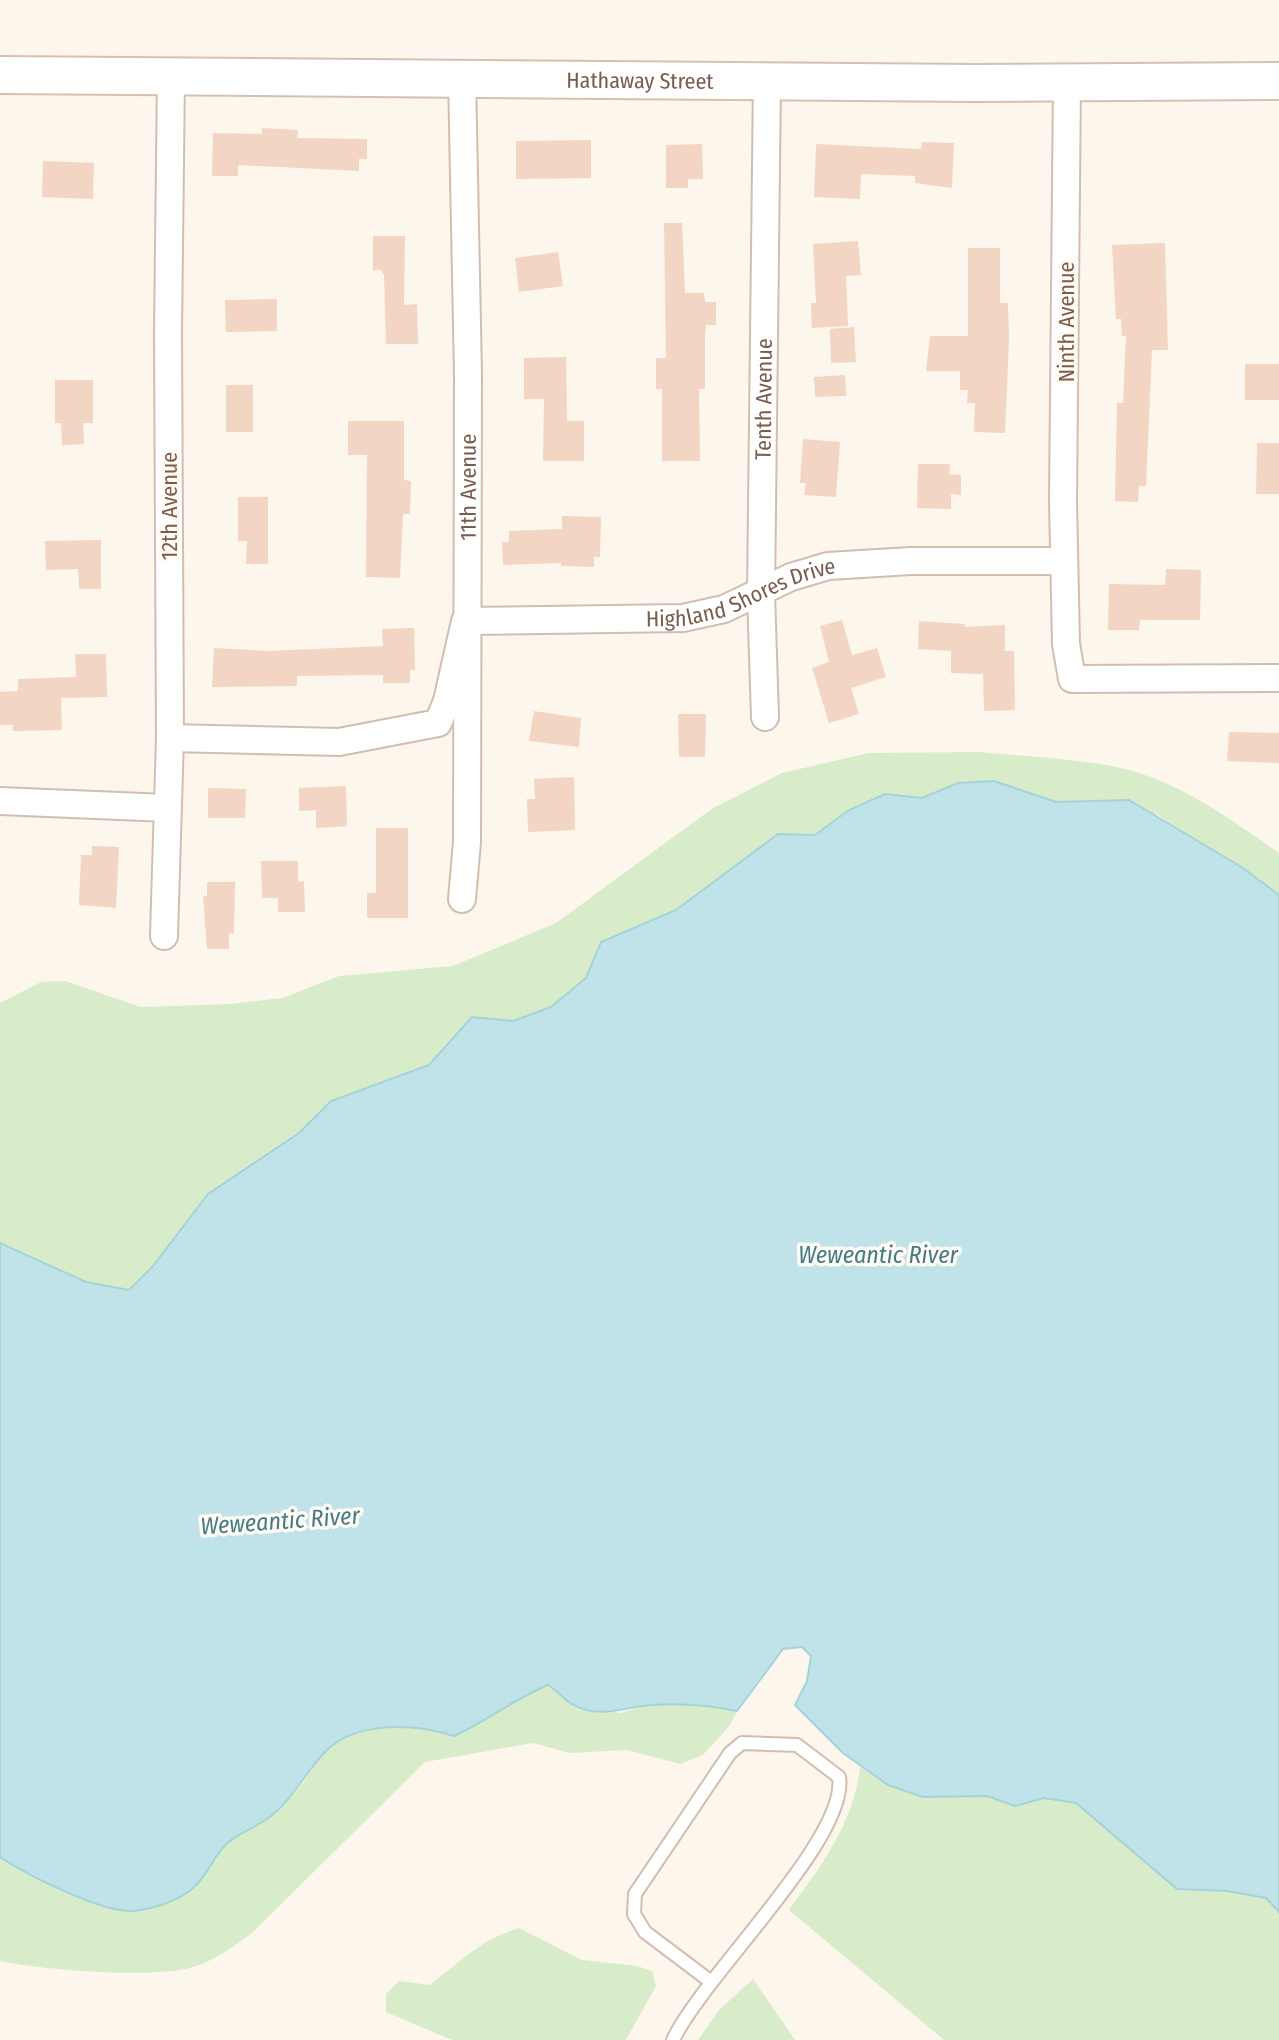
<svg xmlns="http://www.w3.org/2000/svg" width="1279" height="2040" font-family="'Fira Sans Condensed',sans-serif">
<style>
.green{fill:#d8ecc9}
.water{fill:#bfe3e8;stroke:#a5d3da;stroke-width:2}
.building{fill:#f3d5c3}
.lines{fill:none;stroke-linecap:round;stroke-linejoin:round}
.lane-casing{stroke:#d1beb0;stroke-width:16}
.street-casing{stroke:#d1beb0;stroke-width:30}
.secondary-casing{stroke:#d6c0b0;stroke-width:40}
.lane{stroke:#fff;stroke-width:12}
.street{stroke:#fff;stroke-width:26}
.secondary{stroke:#fff;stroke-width:36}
.labels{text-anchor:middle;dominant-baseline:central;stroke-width:7;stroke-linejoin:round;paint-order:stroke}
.street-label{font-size:22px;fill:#7a5c4d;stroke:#fffaf3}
.water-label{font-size:24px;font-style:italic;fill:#437c86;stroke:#fffaf3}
</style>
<rect width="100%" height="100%" fill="#fdf6ec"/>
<g class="green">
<path d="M 980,752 C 1026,757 1097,759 1139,773 C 1190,789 1236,823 1279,853 L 1279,895 L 1158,815 L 1090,803 L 1056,802 L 994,781 L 958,783 L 922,798 L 885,794 L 849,810 L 815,835 L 778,834 L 676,910 L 602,942 L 586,978 L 551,1008 L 513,1021 L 472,1017 L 429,1065 L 331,1101 L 299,1133 L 208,1194 L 153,1266 L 128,1290 L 86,1282 L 0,1243 L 0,1003 L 41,982 L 65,981 L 141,1007 L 230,1004 L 283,998 L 339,976 L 453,966 L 556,923 L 713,808 L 782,773 L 869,753 Z"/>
<path d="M 549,1685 L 571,1704 L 620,1713 L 647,1705 L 684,1704 L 737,1711 L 730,1725 L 703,1755 L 680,1764 L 627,1750 L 570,1753 L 533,1743 L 425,1762 L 252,1933 C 234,1946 214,1961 193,1967 C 153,1979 42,1970 0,1961 L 0,1857 C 26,1875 97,1910 129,1911 C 148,1911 177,1901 192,1889 C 206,1877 210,1864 220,1850 C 239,1827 272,1816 293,1795 C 306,1782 313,1764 326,1751 C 357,1720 416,1724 454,1736 C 487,1721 515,1699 549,1685 Z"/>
<path d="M 860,1767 L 888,1785 L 923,1797 L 987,1796 L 1015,1806 L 1044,1798 L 1076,1803 L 1177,1889 L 1227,1891 L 1266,1899 L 1279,1912 L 1279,2040 L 944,2040 L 789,1910 C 821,1866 854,1823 860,1767 Z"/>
<path d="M 519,1928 L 582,1960 L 637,1966 L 652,1971 L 656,1986 L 626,2040 L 452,2040 L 386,2012 L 386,1994 L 399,1981 L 430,1985 C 462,1961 479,1940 519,1928 Z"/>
<path d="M 753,1979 L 795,2040 L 698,2040 L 719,2010 Z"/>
</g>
<path class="water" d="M 994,781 L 1056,802 L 1129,800 L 1243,868 L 1279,895 L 1279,1912 L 1266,1898 L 1227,1891 L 1177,1889 L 1076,1803 L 1044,1798 L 1015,1806 L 987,1796 L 923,1797 L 888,1785 L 843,1753 L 795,1705 L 807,1681 L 811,1656 L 802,1647 L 783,1649 L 737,1711 C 709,1705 680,1703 651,1705 C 624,1707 599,1720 572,1704 C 564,1700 557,1690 548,1685 C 514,1699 487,1721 454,1736 C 416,1724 357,1720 326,1751 C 306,1771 294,1798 271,1816 C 255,1829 234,1833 221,1850 C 210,1864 206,1877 192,1889 C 178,1901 148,1911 129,1911 C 97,1910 27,1875 0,1857 L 0,1243 L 86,1282 L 129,1290 L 153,1266 L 208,1194 L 299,1133 L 331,1101 L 429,1065 L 472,1017 L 513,1021 L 551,1007 L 586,978 L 601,942 L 676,910 L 778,834 L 815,835 L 849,810 L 885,794 L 922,798 L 958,783 Z"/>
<g class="building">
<path d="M 262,128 L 298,130 L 297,138 L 367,139 L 367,159 L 359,159 L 359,171 L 238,165 L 238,176 L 212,176 L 213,133 L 262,134 Z"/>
<path d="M 591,140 L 591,178 L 516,179 L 516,141 Z"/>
<path d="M 922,142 L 954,143 L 952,188 L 915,183 L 915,176 L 861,174 L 860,199 L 814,197 L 816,144 L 921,149 Z"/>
<path d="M 702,144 L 703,179 L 688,179 L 688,188 L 666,188 L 666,145 Z"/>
<path d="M 43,161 L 94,163 L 93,199 L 42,197 Z"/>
<path d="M 664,223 L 682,223 L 685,293 L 704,293 L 705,302 L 716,302 L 716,325 L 706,325 L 705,335 L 705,389 L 699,389 L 700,461 L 662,461 L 662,389 L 656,389 L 656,358 L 666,358 Z"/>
<path d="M 373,236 L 405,236 L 404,305 L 417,304 L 418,344 L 386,344 L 384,275 L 381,270 L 373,270 Z"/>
<path d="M 858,241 L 861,275 L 846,276 L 848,326 L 812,328 L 811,303 L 816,303 L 813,244 Z"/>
<path d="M 1165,243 L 1168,350 L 1152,350 L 1146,486 L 1139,486 L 1138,502 L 1115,501 L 1117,403 L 1123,403 L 1126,336 L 1122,336 L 1121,319 L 1116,319 L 1112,245 Z"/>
<path d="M 968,248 L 1000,248 L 1000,303 L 1008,303 L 1009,339 L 1005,433 L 974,432 L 975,403 L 967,403 L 968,390 L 960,390 L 960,371 L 926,371 L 930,336 L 968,336 Z"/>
<path d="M 558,252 L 563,286 L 519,292 L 515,258 Z"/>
<path d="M 277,299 L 277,331 L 226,332 L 225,300 Z"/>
<path d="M 854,327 L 856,362 L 831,363 L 830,329 Z"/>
<path d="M 566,357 L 567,421 L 584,421 L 584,461 L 543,461 L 544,399 L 524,399 L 524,358 Z"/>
<rect x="1245" y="364" width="34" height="36"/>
<path d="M 845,375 L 846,396 L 815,397 L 814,377 Z"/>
<path d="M 55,380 L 93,380 L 93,423 L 83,423 L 84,444 L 62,445 L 61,423 L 55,423 Z"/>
<rect x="226" y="385" width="27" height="47"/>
<path d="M 348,421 L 404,421 L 404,480 L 411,481 L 410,514 L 403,514 L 400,578 L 366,577 L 367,455 L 348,455 Z"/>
<path d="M 803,439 L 840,442 L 836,497 L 804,495 L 806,483 L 800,483 Z"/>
<path d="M 1257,443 L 1279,443 L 1279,494 L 1256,494 Z"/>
<path d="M 918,464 L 950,464 L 949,474 L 961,475 L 961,495 L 951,494 L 951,509 L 917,508 Z"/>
<path d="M 238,497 L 268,497 L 268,564 L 246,564 L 247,541 L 238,541 Z"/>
<path d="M 562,516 L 601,517 L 600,557 L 594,557 L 594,567 L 561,566 L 561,563 L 503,565 L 502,542 L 509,542 L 509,531 L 562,529 Z"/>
<path d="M 101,540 L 101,589 L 79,589 L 78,569 L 46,570 L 45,541 Z"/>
<path d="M 1166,569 L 1201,570 L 1200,620 L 1140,620 L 1139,630 L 1108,630 L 1109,584 L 1165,585 Z"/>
<path d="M 842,620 L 852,655 L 877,648 L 886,677 L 851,688 L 859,714 L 829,723 L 812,668 L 829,662 L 820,626 Z"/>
<path d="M 919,621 L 965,624 L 965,627 L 1005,625 L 1005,651 L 1014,651 L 1015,710 L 984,711 L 983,674 L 951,673 L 951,651 L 918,649 Z"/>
<path d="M 414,628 L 415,670 L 410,670 L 410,683 L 383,683 L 383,675 L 297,676 L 297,686 L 212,687 L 214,648 L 268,651 L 383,646 L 382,629 Z"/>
<path d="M 75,654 L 106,654 L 107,697 L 61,698 L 62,730 L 13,731 L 13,725 L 0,725 L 0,692 L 18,691 L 18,679 L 76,677 Z"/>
<path d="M 534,711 L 581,718 L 579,747 L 529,741 Z"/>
<path d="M 678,714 L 706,714 L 705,757 L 679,757 Z"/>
<path d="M 1229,732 L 1279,733 L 1279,763 L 1227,761 Z"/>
<path d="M 574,777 L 575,830 L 528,832 L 527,799 L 535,799 L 534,779 Z"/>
<path d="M 346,786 L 347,826 L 316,828 L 316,810 L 299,811 L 299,788 Z"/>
<path d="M 208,788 L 246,789 L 245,818 L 208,818 Z"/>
<path d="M 376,828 L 408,828 L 408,918 L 367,918 L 367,893 L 376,893 Z"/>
<path d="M 92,846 L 119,847 L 116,908 L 79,905 L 81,855 L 92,855 Z"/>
<path d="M 261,861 L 298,861 L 298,882 L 304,881 L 305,912 L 278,912 L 278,898 L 262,898 Z"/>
<path d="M 207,882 L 235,882 L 234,934 L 229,933 L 229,949 L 207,949 L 203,896 L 207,896 Z"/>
</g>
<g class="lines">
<defs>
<path id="lane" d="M 673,2040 C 703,1976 849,1838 839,1777 L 797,1745 L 742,1743 L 730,1753 L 635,1894 L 634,1914 L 645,1932 L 710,1981"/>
<g id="street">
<path d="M 1067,82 L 1063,501 L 1066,644 L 1072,679 L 1279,678"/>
<path id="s1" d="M 765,717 L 761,594 L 767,80"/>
<path id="s2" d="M 170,738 L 339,742 L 438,723 L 447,701 L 465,621 L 683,618 L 724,609 L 791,577 L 828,566 L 911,561 L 1064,561"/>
<path d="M 0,801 L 167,808"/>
<path id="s3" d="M 462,899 L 467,842 L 468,375 L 462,77"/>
<path d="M 164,936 L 170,738 L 168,333 L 171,76"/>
</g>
<g id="secondary">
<path id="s4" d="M 0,75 L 975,83 L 1279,81"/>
</g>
</defs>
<use href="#lane" class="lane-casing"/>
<use href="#street" class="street-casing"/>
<use href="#secondary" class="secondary-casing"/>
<use href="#lane" class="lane"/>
<use href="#street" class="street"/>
<use href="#secondary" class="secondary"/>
</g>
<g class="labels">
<g class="street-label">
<text stroke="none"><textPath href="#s4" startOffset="640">Hathaway Street</textPath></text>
<text transform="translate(1066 322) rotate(-90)">Ninth Avenue</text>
<text stroke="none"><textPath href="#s1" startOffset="318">Tenth Avenue</textPath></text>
<text stroke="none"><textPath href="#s3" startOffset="412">11th Avenue</textPath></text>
<text transform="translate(169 506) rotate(-90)">12th Avenue</text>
<text stroke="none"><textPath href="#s2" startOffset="656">Highland Shores Drive</textPath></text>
</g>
<g class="water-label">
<text x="878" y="1255">Weweantic River</text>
<text transform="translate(280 1521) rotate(-4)">Weweantic River</text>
</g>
</g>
</svg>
